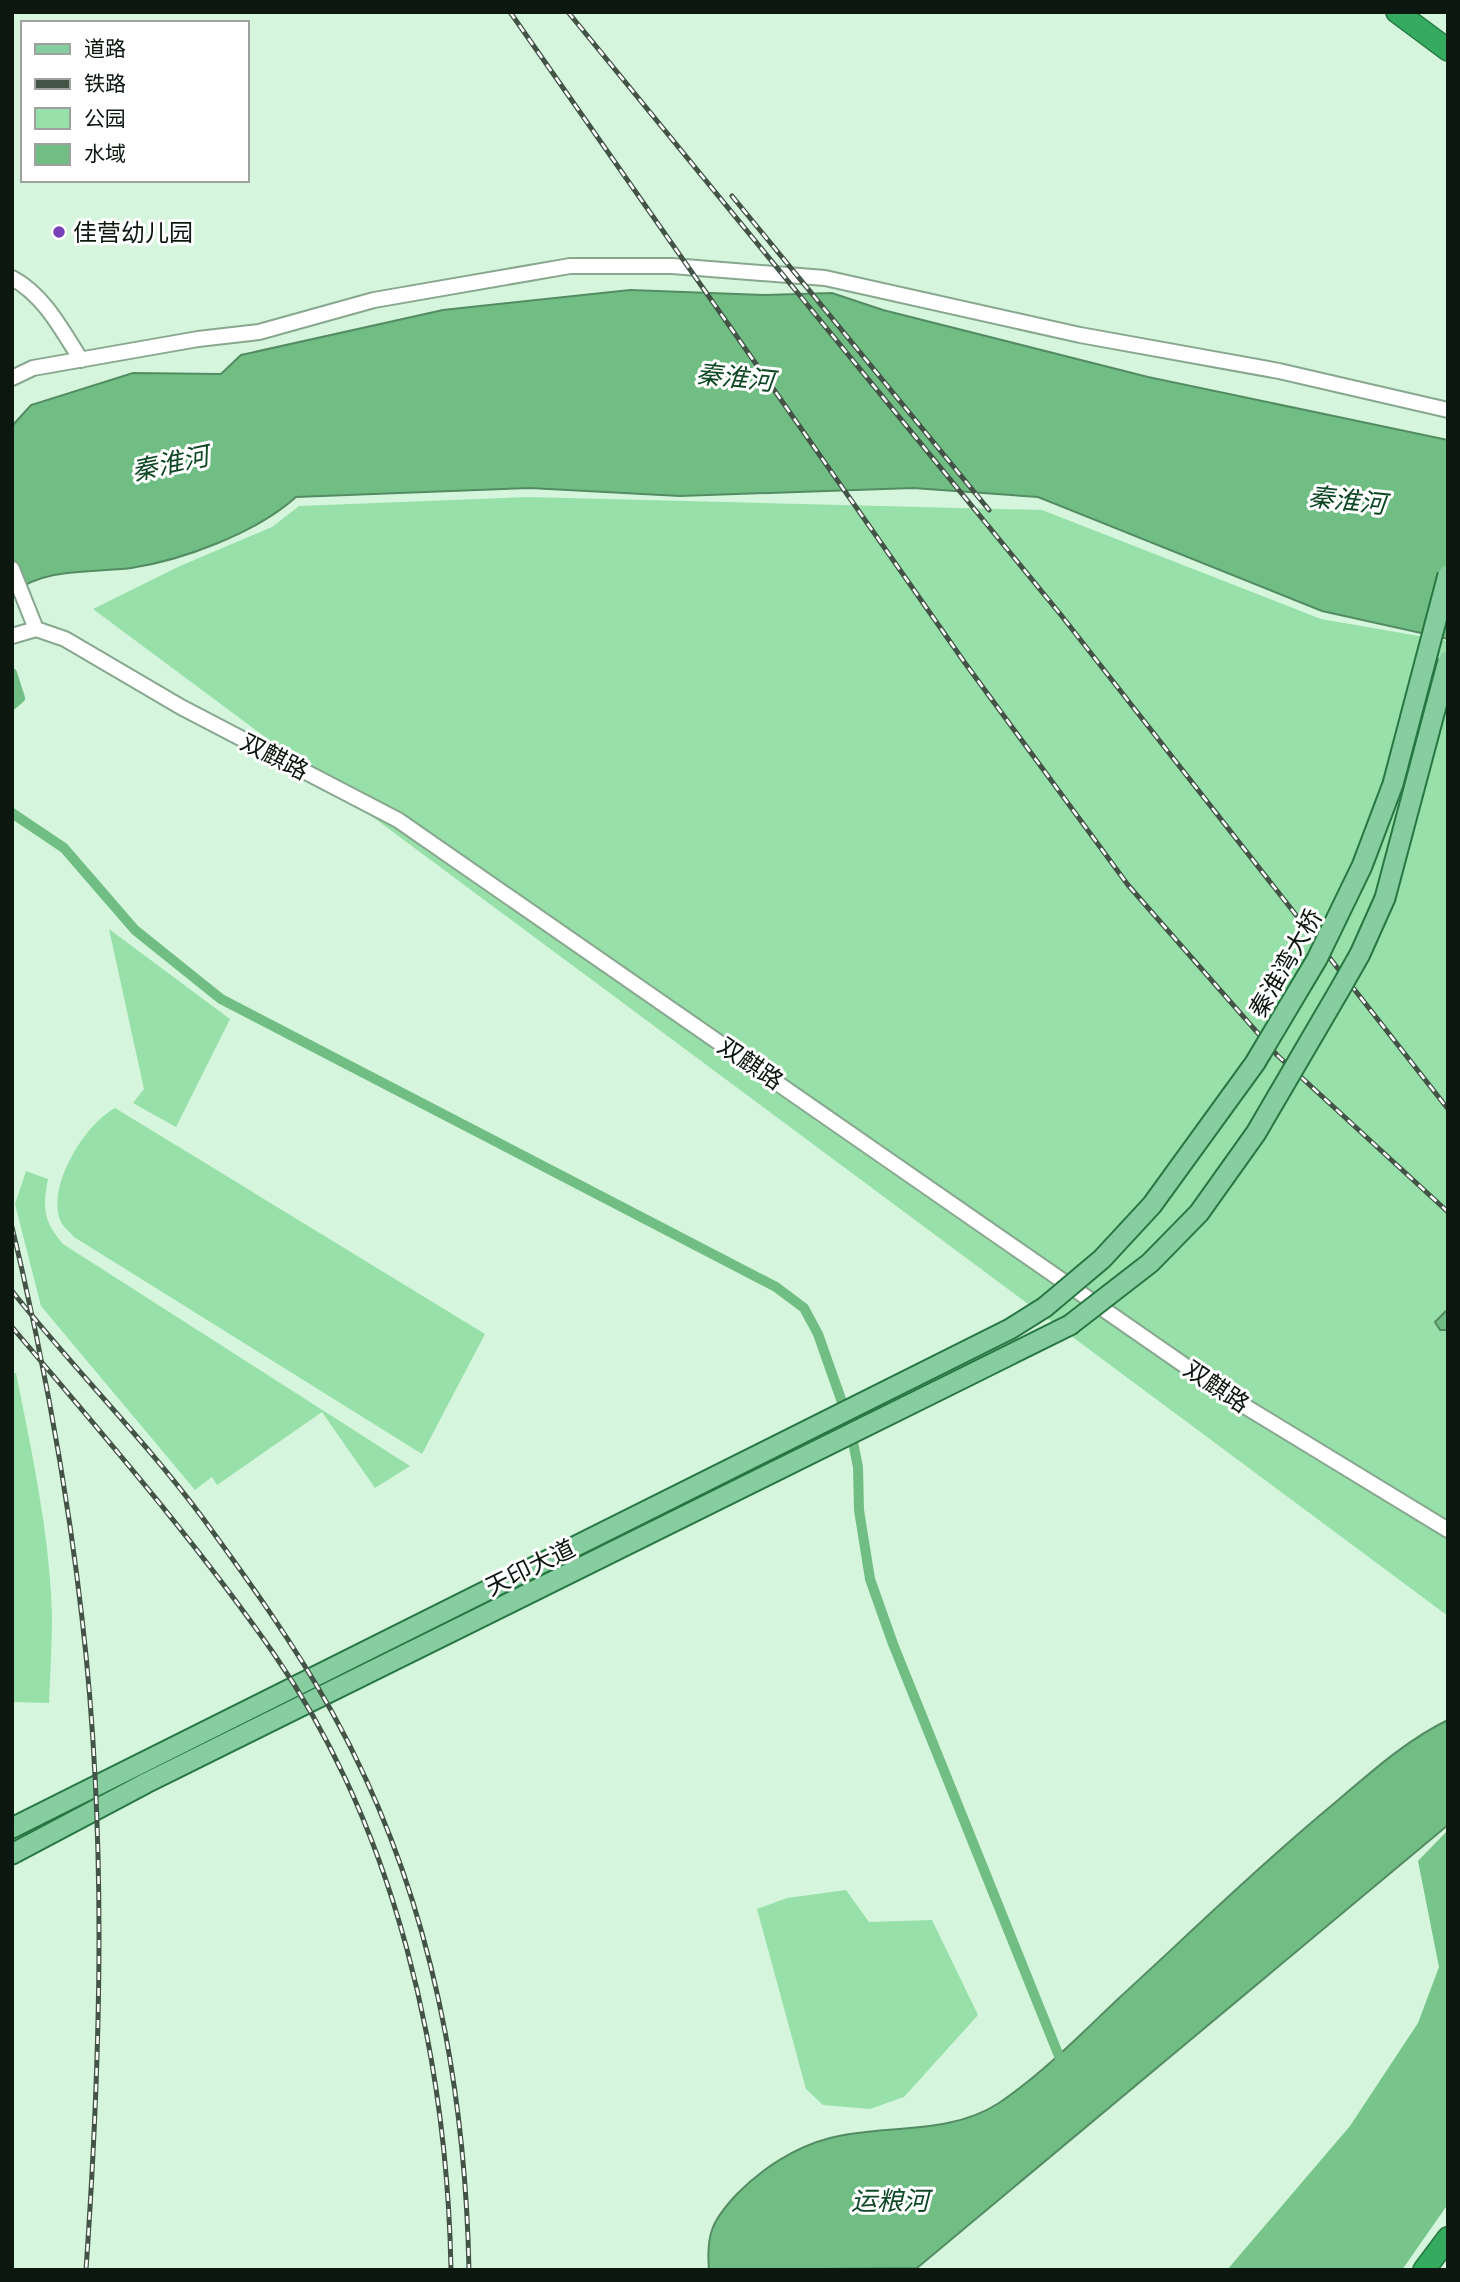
<svg xmlns="http://www.w3.org/2000/svg" width="1460" height="2282" font-family="'Public Sans','Noto Sans SC',sans-serif">
<style>
.green{fill:#97e0a9}
.forest{fill:#78c58c}
.water{fill:#71be85;stroke:#538c62;stroke-width:2}
.lines{fill:none;stroke-linecap:round;stroke-linejoin:round}
.canal{stroke:#71be85;stroke-width:10}
.minor-casing{stroke:#88a78f;stroke-width:18}
.major-casing{stroke:#277743;stroke-width:23}
.highway-casing{stroke:#277743;stroke-width:24}
.minor{stroke:#fff;stroke-width:14}
.major{stroke:#86cd9f;stroke-width:19}
.highway{stroke:#35ab5f;stroke-width:21}
.rail-casing{stroke:#435447;stroke-width:5}
.rail{stroke:#fff;stroke-width:2.5;stroke-dasharray:8;stroke-linecap:butt}
.major-bridge-casing{stroke:#277743;stroke-width:23;stroke-linecap:butt}
.major-bridge{stroke:#86cd9f;stroke-width:19}
.poi-dot{fill:#7740b7;stroke:#fff;stroke-width:2.5}
.labels{text-anchor:middle;dominant-baseline:central;stroke-width:6;stroke-linejoin:round;paint-order:stroke}
.poi-label{font-size:24px;fill:#0c170f;stroke:#fff;text-anchor:start}
.street-label{font-size:24px;fill:#0c170f;stroke:#fff}
.water-label{font-size:26px;font-style:italic;fill:#0e4824;stroke:#fff}
</style>
<rect width="100%" height="100%" fill="#d5f6dc"/>
<g class="green">
<path d="M 526,497 L 1042,510 L 1321,619 L 1448,641 L 1448,1616 L 93,609 L 180,566 L 272,527 L 299,506 Z"/>
<path d="M 109,929 L 230,1019 L 176,1127 L 133,1103 L 144,1089 Z"/>
<path d="M 115,1108 L 485,1334 L 422,1454 L 74,1237 C 70,1232 62,1226 60,1220 C 47,1185 85,1124 115,1108 Z"/>
<path d="M 26,1171 L 48,1179 C 42,1209 44,1222 63,1244 L 410,1466 L 375,1488 L 322,1412 L 217,1485 L 212,1477 L 195,1490 L 41,1306 L 15,1204 Z"/>
<path d="M 12,1373 L 16,1373 C 32,1453 50,1535 52,1617 C 52,1646 50,1675 49,1703 L 12,1702 Z"/>
<path d="M 846,1890 L 869,1922 L 932,1920 L 978,2015 L 904,2097 L 870,2109 L 823,2105 L 806,2089 L 757,1909 L 787,1898 Z"/>
</g>
<path class="forest" d="M 1448,1830 L 1448,2204 L 1402,2270 L 1227,2270 L 1350,2126 L 1418,2023 L 1439,1967 L 1418,1861 Z"/>
<g class="water">
<path d="M 630,290 L 765,295 L 832,293 L 883,310 L 1148,377 L 1448,440 L 1448,639 L 1322,611 L 1038,497 L 913,488 L 680,496 L 530,488 L 296,497 C 256,533 183,560 131,568 C 90,573 47,567 12,593 L 12,426 L 31,405 L 133,373 L 221,374 L 241,355 L 443,310 Z"/>
<path d="M 1448,1309 L 1448,1330 L 1440,1330 L 1435,1322 Z"/>
<path d="M 1448,1720 L 1448,1825 L 917,2268 L 709,2270 C 706,2234 712,2221 736,2195 C 761,2169 795,2147 830,2138 C 885,2124 948,2136 999,2103 C 1042,2074 1080,2035 1118,1999 C 1191,1932 1261,1864 1337,1801 C 1371,1772 1408,1739 1448,1720 Z"/>
</g>
<g class="lines">
<g class="canal">
<path d="M 12,673 L 20,698 L 12,705"/>
<path d="M 12,813 L 64,848 L 135,930 L 221,999 L 776,1287 L 804,1308 L 818,1334 L 849,1422 L 858,1467 L 859,1510 L 870,1579 L 893,1644 L 1063,2066"/>
</g>
<defs>
<g id="minor">
<path d="M 12,278 C 44,295 62,330 81,360"/>
<path d="M 12,378 L 33,368 L 198,339 L 259,332 L 374,300 L 570,266 L 672,266 L 825,278 L 1080,335 L 1279,371 L 1448,410"/>
<path d="M 12,569 L 36,629"/>
<path d="M 36,629 L 65,639 L 181,707 L 398,820 L 1233,1399 L 1448,1530"/>
<path d="M 12,636 L 36,629"/>
</g>
<g id="major">
<path d="M 12,1828 L 1010,1329 L 1045,1307"/>
<path d="M 12,1854 L 146,1783 L 1070,1325"/>
</g>
<g id="highway">
<path d="M 1397,12 L 1448,50"/>
<path d="M 1424,2270 L 1448,2238"/>
</g>
</defs>
<use href="#minor" class="minor-casing"/>
<use href="#major" class="major-casing"/>
<use href="#highway" class="highway-casing"/>
<use href="#minor" class="minor"/>
<use href="#major" class="major"/>
<use href="#highway" class="highway"/>
<defs>
<g id="rail">
<path d="M 510,12 L 965,663 L 1128,885 L 1277,1055 L 1448,1212"/>
<path d="M 568,12 L 1061,615 L 1448,1109"/>
<path d="M 732,196 L 989,510"/>
<path d="M 12,1227 C 43,1356 67,1487 82,1618 C 107,1834 101,2053 86,2270"/>
<path d="M 12,1291 C 73,1368 143,1438 202,1517 C 248,1580 294,1644 332,1712 C 427,1883 465,2077 469,2270"/>
<path d="M 12,1327 C 102,1434 194,1539 274,1654 C 396,1830 447,2058 451,2270"/>
</g>
</defs>
<use href="#rail" class="rail-casing"/>
<use href="#rail" class="rail"/>
<defs>
<g id="major-bridge">
<path d="M 1045,1307 L 1102,1259 L 1152,1205 L 1255,1063 L 1317,959 L 1362,866 L 1393,784 L 1448,575"/>
<path d="M 1070,1325 L 1150,1263 L 1199,1213 L 1256,1133 L 1339,991 L 1360,954 L 1385,898 L 1448,661"/>
</g>
</defs>
<use href="#major-bridge" class="major-bridge-casing"/>
<use href="#major-bridge" class="major-bridge"/>
</g>
<circle class="poi-dot" cx="59" cy="232" r="7"/>
<g class="labels">
<g class="poi-label">
<text x="73" y="232">佳营幼儿园</text>
</g>
<g class="street-label">
<text transform="translate(275 756) rotate(27)">双麒路</text>
<text transform="translate(1285 963) rotate(-60)">秦淮湾大桥</text>
<text transform="translate(751 1063) rotate(34)">双麒路</text>
<text transform="translate(1217 1386) rotate(34)">双麒路</text>
<text transform="translate(530 1567) rotate(-26)">天印大道</text>
</g>
<g class="water-label">
<text transform="translate(735 377) rotate(6)">秦淮河</text>
<text transform="translate(170 463) rotate(-12)">秦淮河</text>
<text transform="translate(1347 500) rotate(6)">秦淮河</text>
<text x="890" y="2200">运粮河</text>
</g>
</g>
<rect width="1460" height="2282" fill="none" stroke="#0c170f" stroke-width="28"/>
<rect x="21" y="21" width="228" height="161" fill="#ffffff" stroke="#9ea29f" stroke-width="2"/>
<rect x="35" y="44" width="35" height="10" fill="#86cd9f" stroke="#9ea29f" stroke-width="2"/>
<text x="84" y="56" font-size="21" fill="#0c170f">道路</text>
<rect x="35" y="79" width="35" height="10" fill="#435447" stroke="#9ea29f" stroke-width="2"/>
<text x="84" y="91" font-size="21" fill="#0c170f">铁路</text>
<rect x="35" y="108" width="35" height="21" fill="#97e0a9" stroke="#9ea29f" stroke-width="2"/>
<text x="84" y="126" font-size="21" fill="#0c170f">公园</text>
<rect x="35" y="144" width="35" height="21" fill="#71be85" stroke="#9ea29f" stroke-width="2"/>
<text x="84" y="161" font-size="21" fill="#0c170f">水域</text>
</svg>
